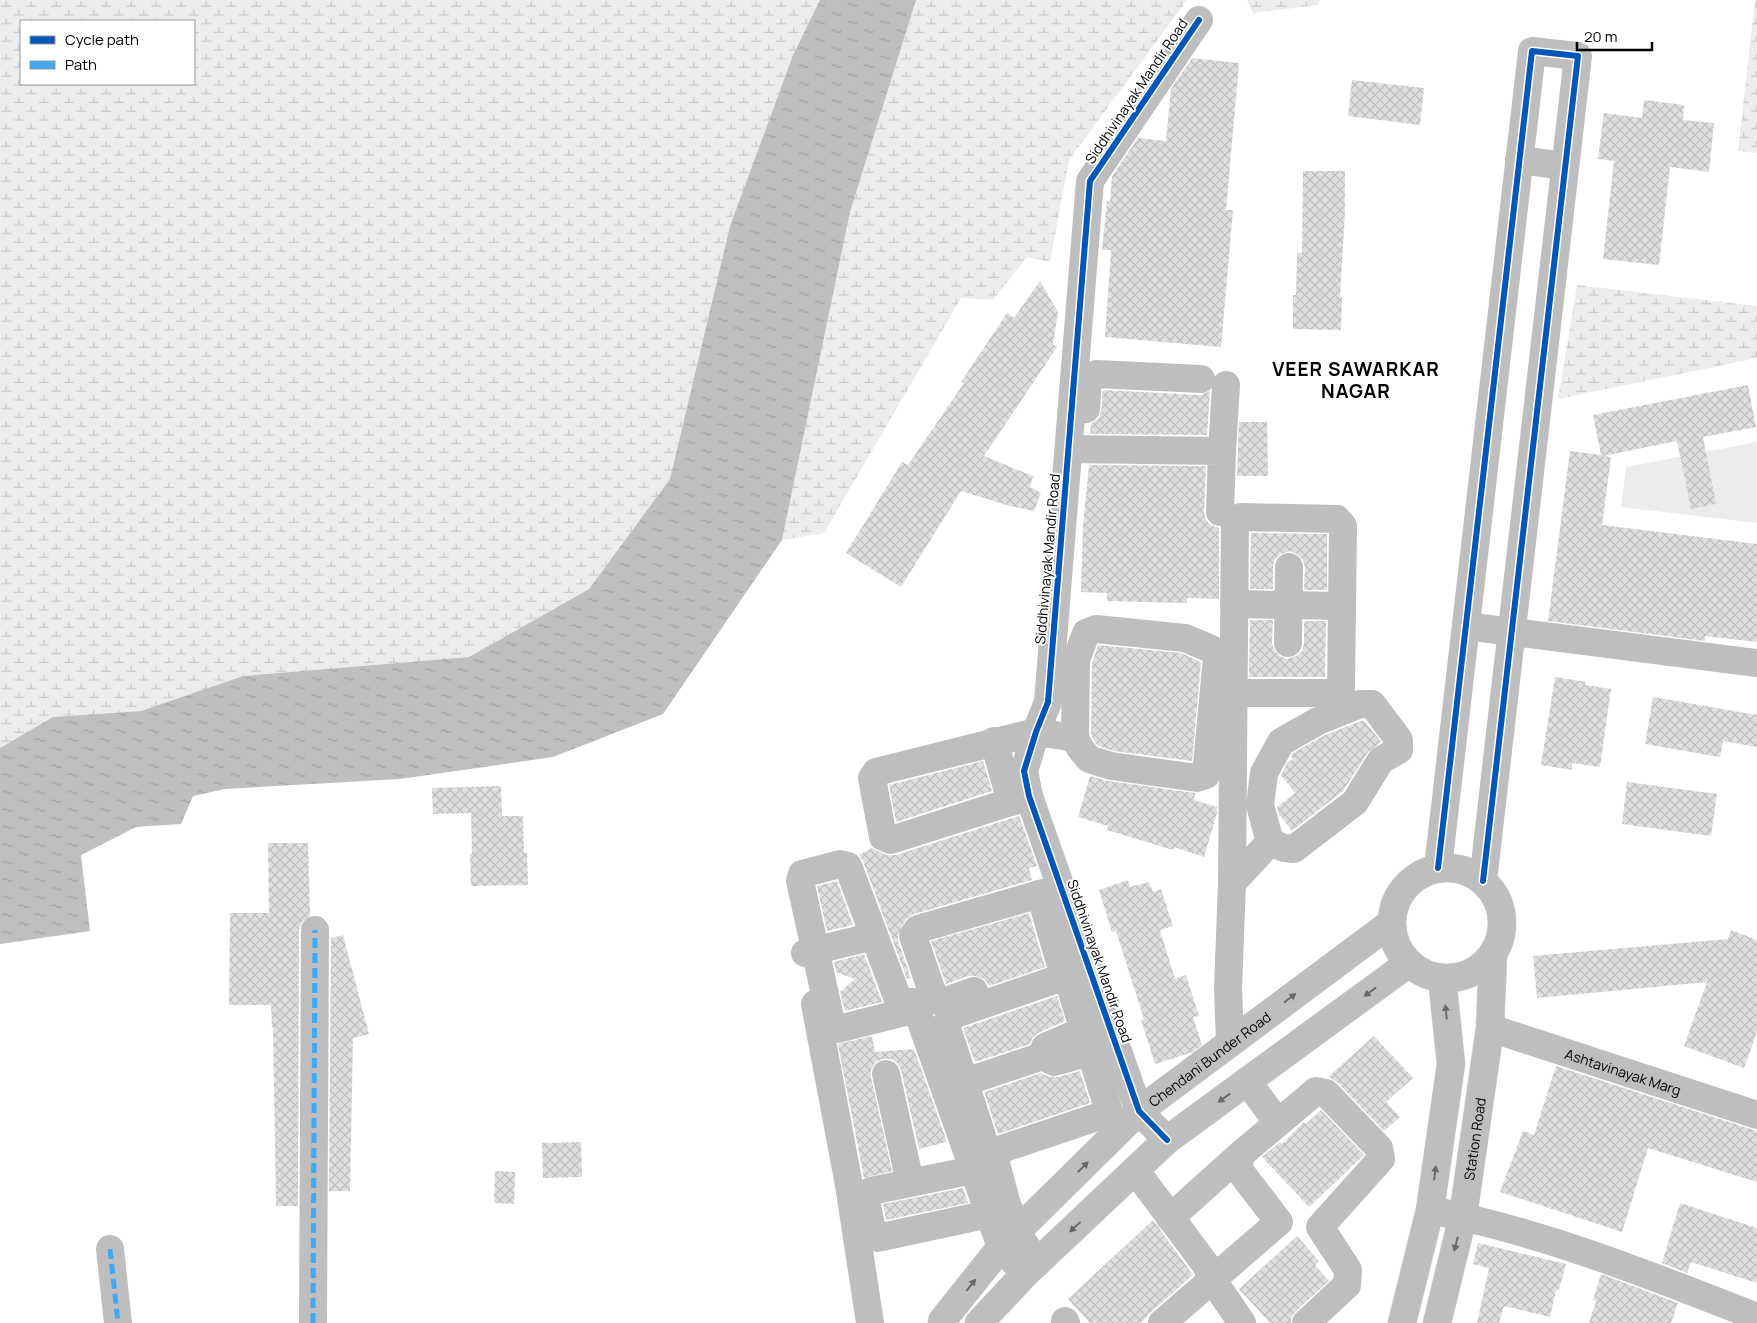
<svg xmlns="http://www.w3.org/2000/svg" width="1757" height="1323" font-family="Manrope,sans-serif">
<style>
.wetland{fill:url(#wetland-marsh);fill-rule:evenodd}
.green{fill:#ececec}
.water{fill:url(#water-ripples)}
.building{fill:url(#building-cross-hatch)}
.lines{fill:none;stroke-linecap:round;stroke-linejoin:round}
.major-casing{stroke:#dbdbdb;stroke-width:29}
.minor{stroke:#bebebe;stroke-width:28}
.major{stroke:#bebebe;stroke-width:28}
.quiet{stroke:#3fa9f5;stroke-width:5;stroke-dasharray:10 5;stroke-linecap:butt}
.cycleway-casing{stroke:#fff;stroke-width:9}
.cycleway{stroke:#0057b8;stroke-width:6}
.oneway{fill:#686868}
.labels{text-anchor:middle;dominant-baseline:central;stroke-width:4;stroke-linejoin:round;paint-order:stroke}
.street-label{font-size:14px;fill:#000;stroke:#fff}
.district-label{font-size:19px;font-weight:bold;letter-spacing:1px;fill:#000;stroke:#fff}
</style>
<defs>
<pattern id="wetland-marsh" width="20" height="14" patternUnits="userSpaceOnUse" patternTransform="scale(1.25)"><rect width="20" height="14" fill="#ececec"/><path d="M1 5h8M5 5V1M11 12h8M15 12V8" fill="none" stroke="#c9c9c9"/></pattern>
<pattern id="water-ripples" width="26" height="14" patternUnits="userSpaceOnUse" patternTransform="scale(1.25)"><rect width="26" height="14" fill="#bfbfbf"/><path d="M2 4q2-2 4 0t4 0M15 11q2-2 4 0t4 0" fill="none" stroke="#a2a2a2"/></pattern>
<pattern id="building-cross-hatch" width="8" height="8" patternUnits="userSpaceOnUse" patternTransform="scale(1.25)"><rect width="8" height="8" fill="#dfdfdf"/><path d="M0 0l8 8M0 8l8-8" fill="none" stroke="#bebebe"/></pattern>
</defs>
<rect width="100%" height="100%" fill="#fff"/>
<g class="wetland">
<path d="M 0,0 L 820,0 L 793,55 L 730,226 L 670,479 L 589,589 L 469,657 L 243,676 L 141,711 L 53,717 L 0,748 ZM 21,21 L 194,21 L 194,84 L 21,84 Z"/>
<path d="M 916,0 L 1187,0 L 1069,160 L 1050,262 L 1027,257 L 993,300 L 961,298 L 824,533 L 782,540 L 850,212 Z"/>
<path d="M 1247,0 L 1320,0 L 1318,5 L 1253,13 Z"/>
<path d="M 1755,0 L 1757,0 L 1757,153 L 1738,151 Z"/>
<path d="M 1577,285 L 1757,306 L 1757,358 L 1558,399 Z"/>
</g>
<path class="green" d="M 1757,442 L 1757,523 L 1621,507 L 1626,467 Z"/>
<path class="water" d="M 820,0 L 916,0 L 850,212 L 782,540 L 663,714 L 553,757 L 400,779 L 225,789 L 193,796 L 181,824 L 136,827 L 81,855 L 90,931 L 0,944 L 0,748 L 53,717 L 141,711 L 243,676 L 469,657 L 589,589 L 670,479 L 730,226 L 793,55 Z"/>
<g class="building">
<path d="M 1192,58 L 1239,63 L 1226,210 L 1233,210 L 1221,347 L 1105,337 L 1111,250 L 1102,250 L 1107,201 L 1110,202 L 1112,176 L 1138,138 L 1166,141 L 1171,89 Z"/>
<path d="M 1352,80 L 1424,88 L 1420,125 L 1348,116 Z"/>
<path d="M 1644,100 L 1684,105 L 1683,120 L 1714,123 L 1709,172 L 1670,167 L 1659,265 L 1603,259 L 1614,161 L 1598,159 L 1604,113 L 1642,118 Z"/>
<path d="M 1303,171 L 1345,171 L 1345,212 L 1340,297 L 1342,297 L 1341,330 L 1293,329 L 1293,295 L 1296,295 L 1297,253 L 1302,253 Z"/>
<path d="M 1040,281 L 1058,312 L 1053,344 L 1057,347 L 984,456 L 1033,476 L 1030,487 L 1041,493 L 1034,511 L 1010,506 L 961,491 L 901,587 L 846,553 L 902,462 L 908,465 L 964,383 L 961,382 L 1007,313 L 1014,318 Z"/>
<path d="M 1748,385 L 1756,427 L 1703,437 L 1716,504 L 1691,509 L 1677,441 L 1603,456 L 1611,457 L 1602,525 L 1757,544 L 1757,642 L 1705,636 L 1705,641 L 1548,621 L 1570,451 L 1601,455 L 1593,415 Z"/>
<path d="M 1103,390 L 1200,395 L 1210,391 L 1207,435 L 1090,434 L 1091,424 L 1099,418 L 1101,411 Z"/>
<path d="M 1239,422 L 1267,422 L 1268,476 L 1237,476 Z"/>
<path d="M 1089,465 L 1206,466 L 1204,512 L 1206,520 L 1211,525 L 1219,528 L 1219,599 L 1187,598 L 1187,603 L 1107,601 L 1107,593 L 1081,592 L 1083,526 Z"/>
<path d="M 1251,533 L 1327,534 L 1327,590 L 1304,590 L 1305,567 L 1303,560 L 1297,554 L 1290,551 L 1281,554 L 1275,559 L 1273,567 L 1273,589 L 1250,589 Z"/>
<path d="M 1250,620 L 1273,620 L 1272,643 L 1274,650 L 1280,656 L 1287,659 L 1296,656 L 1302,651 L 1304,643 L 1304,621 L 1326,621 L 1325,677 L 1249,677 Z"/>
<path d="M 1098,645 L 1181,653 L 1201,662 L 1192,761 L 1114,751 L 1098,746 L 1093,739 L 1091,734 L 1092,663 Z"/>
<path d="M 1555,677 L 1586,682 L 1585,685 L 1611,689 L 1600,767 L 1572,763 L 1572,770 L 1541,765 Z"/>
<path d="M 1653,697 L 1757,715 L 1757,747 L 1723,741 L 1720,757 L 1645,744 Z"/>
<path d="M 1364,720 L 1381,742 L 1368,752 L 1343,791 L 1292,831 L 1279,814 L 1277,807 L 1295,793 L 1281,775 L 1287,763 L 1293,759 L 1291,756 L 1293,753 L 1325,735 Z"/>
<path d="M 983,761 L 992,791 L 896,822 L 889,785 Z"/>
<path d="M 1090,776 L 1109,781 L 1195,793 L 1194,800 L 1217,807 L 1217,813 L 1204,857 L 1174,847 L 1173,850 L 1107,830 L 1108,826 L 1078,817 Z"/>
<path d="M 1627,782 L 1717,794 L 1711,836 L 1622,824 Z"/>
<path d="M 501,786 L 502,816 L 523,816 L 524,853 L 527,853 L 528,885 L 471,886 L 470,854 L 472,854 L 471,813 L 433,814 L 432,788 Z"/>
<path d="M 1019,816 L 1037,866 L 1029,868 L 1032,880 L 914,914 L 906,919 L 898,934 L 898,941 L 911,978 L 907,979 L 863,861 L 859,855 L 872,848 L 886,855 L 896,855 Z"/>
<path d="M 268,843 L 308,843 L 310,916 L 302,922 L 299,930 L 298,1206 L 276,1206 L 273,1027 L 272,1027 L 271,1005 L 229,1005 L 230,913 L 269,913 Z"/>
<path d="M 1128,880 L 1130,887 L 1149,882 L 1153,892 L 1161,889 L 1173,926 L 1160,930 L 1175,979 L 1186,975 L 1199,1016 L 1193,1017 L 1202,1045 L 1193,1052 L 1155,1064 L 1141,1020 L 1144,1019 L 1116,931 L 1112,932 L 1099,890 Z"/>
<path d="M 837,881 L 853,925 L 827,931 L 817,886 Z"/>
<path d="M 1029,913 L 1045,967 L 989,986 L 984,979 L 976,976 L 969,976 L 946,984 L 931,941 Z"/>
<path d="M 1731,930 L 1757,940 L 1757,1032 L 1744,1068 L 1684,1046 L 1707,982 L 1537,998 L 1533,956 L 1728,939 Z"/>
<path d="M 343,935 L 369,1034 L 353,1038 L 350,1191 L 329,1191 L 331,938 Z"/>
<path d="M 864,954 L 882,1002 L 845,1011 L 840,992 L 855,979 L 836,972 L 834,962 Z"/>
<path d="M 1057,996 L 1065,1021 L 1038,1033 L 1033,1037 L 1030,1044 L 975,1062 L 963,1028 Z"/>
<path d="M 872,1036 L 875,1052 L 914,1049 L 947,1142 L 919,1149 L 901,1070 L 898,1064 L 891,1059 L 882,1059 L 876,1062 L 871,1069 L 871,1077 L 892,1171 L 864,1178 L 838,1044 Z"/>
<path d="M 1374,1036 L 1413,1078 L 1386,1102 L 1400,1117 L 1384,1131 L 1337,1082 L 1328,1077 Z"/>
<path d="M 1556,1066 L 1757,1131 L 1757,1182 L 1648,1148 L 1622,1232 L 1500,1192 L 1523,1131 L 1534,1135 Z"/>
<path d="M 1080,1071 L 1090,1103 L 998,1134 L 984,1092 L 1041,1073 L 1047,1076 L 1057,1077 Z"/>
<path d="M 1321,1110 L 1364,1155 L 1309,1207 L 1262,1157 L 1280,1142 L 1282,1144 L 1304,1122 L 1306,1124 Z"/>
<path d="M 581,1142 L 582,1177 L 543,1178 L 542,1143 Z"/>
<path d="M 495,1171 L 515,1172 L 514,1204 L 494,1203 Z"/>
<path d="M 963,1188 L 968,1203 L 886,1220 L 883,1204 Z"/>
<path d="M 1680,1203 L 1757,1228 L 1757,1283 L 1691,1262 L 1687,1273 L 1662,1263 Z"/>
<path d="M 1153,1220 L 1193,1275 L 1152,1311 L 1141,1323 L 1090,1323 L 1068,1299 Z"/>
<path d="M 1297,1236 L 1319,1261 L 1315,1265 L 1329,1281 L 1295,1312 L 1291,1318 L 1291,1323 L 1270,1323 L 1239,1289 Z"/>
<path d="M 1478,1243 L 1566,1264 L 1559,1290 L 1556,1290 L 1550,1317 L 1504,1306 L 1499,1323 L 1477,1323 L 1489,1268 L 1473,1264 Z"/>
<path d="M 1601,1274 L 1678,1303 L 1671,1323 L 1589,1323 L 1596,1301 L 1593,1300 Z"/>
</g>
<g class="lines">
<defs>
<g id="major">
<circle cx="1447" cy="923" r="55"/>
<path id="s2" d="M 942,1323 L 942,1321 L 1001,1247 L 1139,1111 L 1391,923"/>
<path d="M 979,1323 L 1025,1274 L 1167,1140 L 1409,963"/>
<path d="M 1402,1323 L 1430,1210 L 1451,1064 L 1442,978"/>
<path id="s3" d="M 1437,1323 L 1463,1216 L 1490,1028 L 1493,953"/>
</g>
</defs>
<use href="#major" class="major-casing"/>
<g class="minor">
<path d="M 1519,160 L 1565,166"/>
<path d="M 1086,409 L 1088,380 L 1096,374 L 1201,379"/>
<path d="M 1069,449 L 1222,451 L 1220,512"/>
<path d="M 1222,451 L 1226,385"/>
<path d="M 1234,604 L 1342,606"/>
<path d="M 1466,626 L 1757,663"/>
<path d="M 1288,643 L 1289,567"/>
<path d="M 994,741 L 1011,802"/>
<path d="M 1029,796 L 891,840 L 883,837 L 872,778 L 876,772 L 1036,732 L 1075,738 L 1080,748 L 1089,759 L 1111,766 L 1197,778 L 1206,775 L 1217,657 L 1211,649 L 1185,638 L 1096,629 L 1086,633 L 1076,660 L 1075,738"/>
<path d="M 1438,868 L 1532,51 L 1578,56 L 1483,881"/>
<path d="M 1232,883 L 1270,842 L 1260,805 L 1264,773 L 1281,742 L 1318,721 L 1360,704 L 1372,704 L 1399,740 L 1399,750 L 1381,760 L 1355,802 L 1294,849 L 1284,848 L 1270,842"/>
<path d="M 1040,894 L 1060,962"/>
<path d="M 805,953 L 874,936"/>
<path d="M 1067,976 L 1108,1108 L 1103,1115 L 993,1152 L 986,1148 L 946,1025 L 950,1016 L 1089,968"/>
<path d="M 974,991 L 943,1002 L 935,1000 L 913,936 L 918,929 L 1061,888"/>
<path d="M 815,1004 L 849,1185 L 870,1323"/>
<path d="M 917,1009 L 838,1029 L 832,1026 L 800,881 L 802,874 L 840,864 L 848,866 L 899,1002 L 914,1002 L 1001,1247 L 1025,1274"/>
<path id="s1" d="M 1490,1028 L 1757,1115"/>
<path d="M 1230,1042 L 1228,988 L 1232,883 L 1235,521 L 1241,517 L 1337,519 L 1343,526 L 1341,687 L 1335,693 L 1233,693"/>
<path d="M 1043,1056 L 1054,1062 L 1090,1052"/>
<path d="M 886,1074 L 910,1182"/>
<path d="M 1247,1081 L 1278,1123"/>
<path d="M 965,1082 L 1043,1056 L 1045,1047 L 1084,1030"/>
<path d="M 1167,1140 L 1139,1111 L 1029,796 L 1024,771 L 1036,732 L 1048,702 L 1090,181 L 1199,20"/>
<path d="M 993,1152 L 1006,1201 L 1017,1232 L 1037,1263"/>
<path d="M 973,1170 L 871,1191 L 866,1199 L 873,1236 L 877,1238 L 989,1214"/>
<path d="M 1135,1170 L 1206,1265 L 1212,1279 L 1242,1323"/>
<path d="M 1430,1210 C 1543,1232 1650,1275 1757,1317"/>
<path d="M 1170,1218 L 1240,1155"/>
<path d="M 110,1249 L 118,1323"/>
<path d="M 1065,1321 L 1066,1323"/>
<path d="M 313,1323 L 315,930"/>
<path d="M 1162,1323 L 1279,1222 L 1239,1170 L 1240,1155 L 1316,1091 L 1326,1093 L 1379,1148 L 1381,1159 L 1320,1227 L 1348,1270 L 1347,1285 L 1306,1323"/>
</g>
<use href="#major" class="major"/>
<g class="quiet">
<path d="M 110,1249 L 118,1323"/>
<path d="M 313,1323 L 315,930"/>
</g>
<defs>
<g id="cycleway">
<path d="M 1438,868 L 1532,51 L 1578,56 L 1483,881"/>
<path d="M 1167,1140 L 1139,1111 L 1029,796 L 1024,771 L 1036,732 L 1048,702 L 1090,181 L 1199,20"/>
</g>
</defs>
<use href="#cycleway" class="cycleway-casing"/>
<use href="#cycleway" class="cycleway"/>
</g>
<defs><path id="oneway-solid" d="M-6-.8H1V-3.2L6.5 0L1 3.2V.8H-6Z" transform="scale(1.25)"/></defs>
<g class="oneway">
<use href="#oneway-solid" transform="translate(1370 992) rotate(144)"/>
<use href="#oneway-solid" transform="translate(1290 998) rotate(-37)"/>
<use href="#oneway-solid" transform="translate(1446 1012) rotate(-96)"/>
<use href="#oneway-solid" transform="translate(1224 1098) rotate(144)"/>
<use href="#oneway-solid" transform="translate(1083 1167) rotate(-45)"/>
<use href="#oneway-solid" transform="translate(1435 1173) rotate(-82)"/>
<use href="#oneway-solid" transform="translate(1075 1227) rotate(137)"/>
<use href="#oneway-solid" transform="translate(1456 1244) rotate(104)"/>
<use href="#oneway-solid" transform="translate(971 1285) rotate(-51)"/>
</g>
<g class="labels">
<g class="street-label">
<text transform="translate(1136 91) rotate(-56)">Siddhivinayak Mandir Road</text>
<text transform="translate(1047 559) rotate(-85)">Siddhivinayak Mandir Road</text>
<text transform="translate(1100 961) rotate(71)">Siddhivinayak Mandir Road</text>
<text stroke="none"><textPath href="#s2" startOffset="378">Chendani Bunder Road</textPath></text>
<text stroke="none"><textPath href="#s1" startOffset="140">Ashtavinayak Marg</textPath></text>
<text stroke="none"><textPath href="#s3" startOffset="188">Station Road</textPath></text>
</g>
<g class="district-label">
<text x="1356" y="369">VEER SAWARKAR<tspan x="1356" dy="22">NAGAR</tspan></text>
</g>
</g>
<rect x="20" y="20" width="175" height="65" fill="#ffffff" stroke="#999999"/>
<rect x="30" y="36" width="25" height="8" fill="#0057b8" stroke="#999999"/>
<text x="65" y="45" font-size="15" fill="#000000">Cycle path</text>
<rect x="30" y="61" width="25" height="8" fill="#3fa9f5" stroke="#999999"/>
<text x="65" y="70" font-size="15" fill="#000000">Path</text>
<path d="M1577 42v8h75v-8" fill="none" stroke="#000000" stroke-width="2.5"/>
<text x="1584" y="42" font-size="15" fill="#000000" stroke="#ffffff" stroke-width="4" paint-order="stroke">20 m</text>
</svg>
